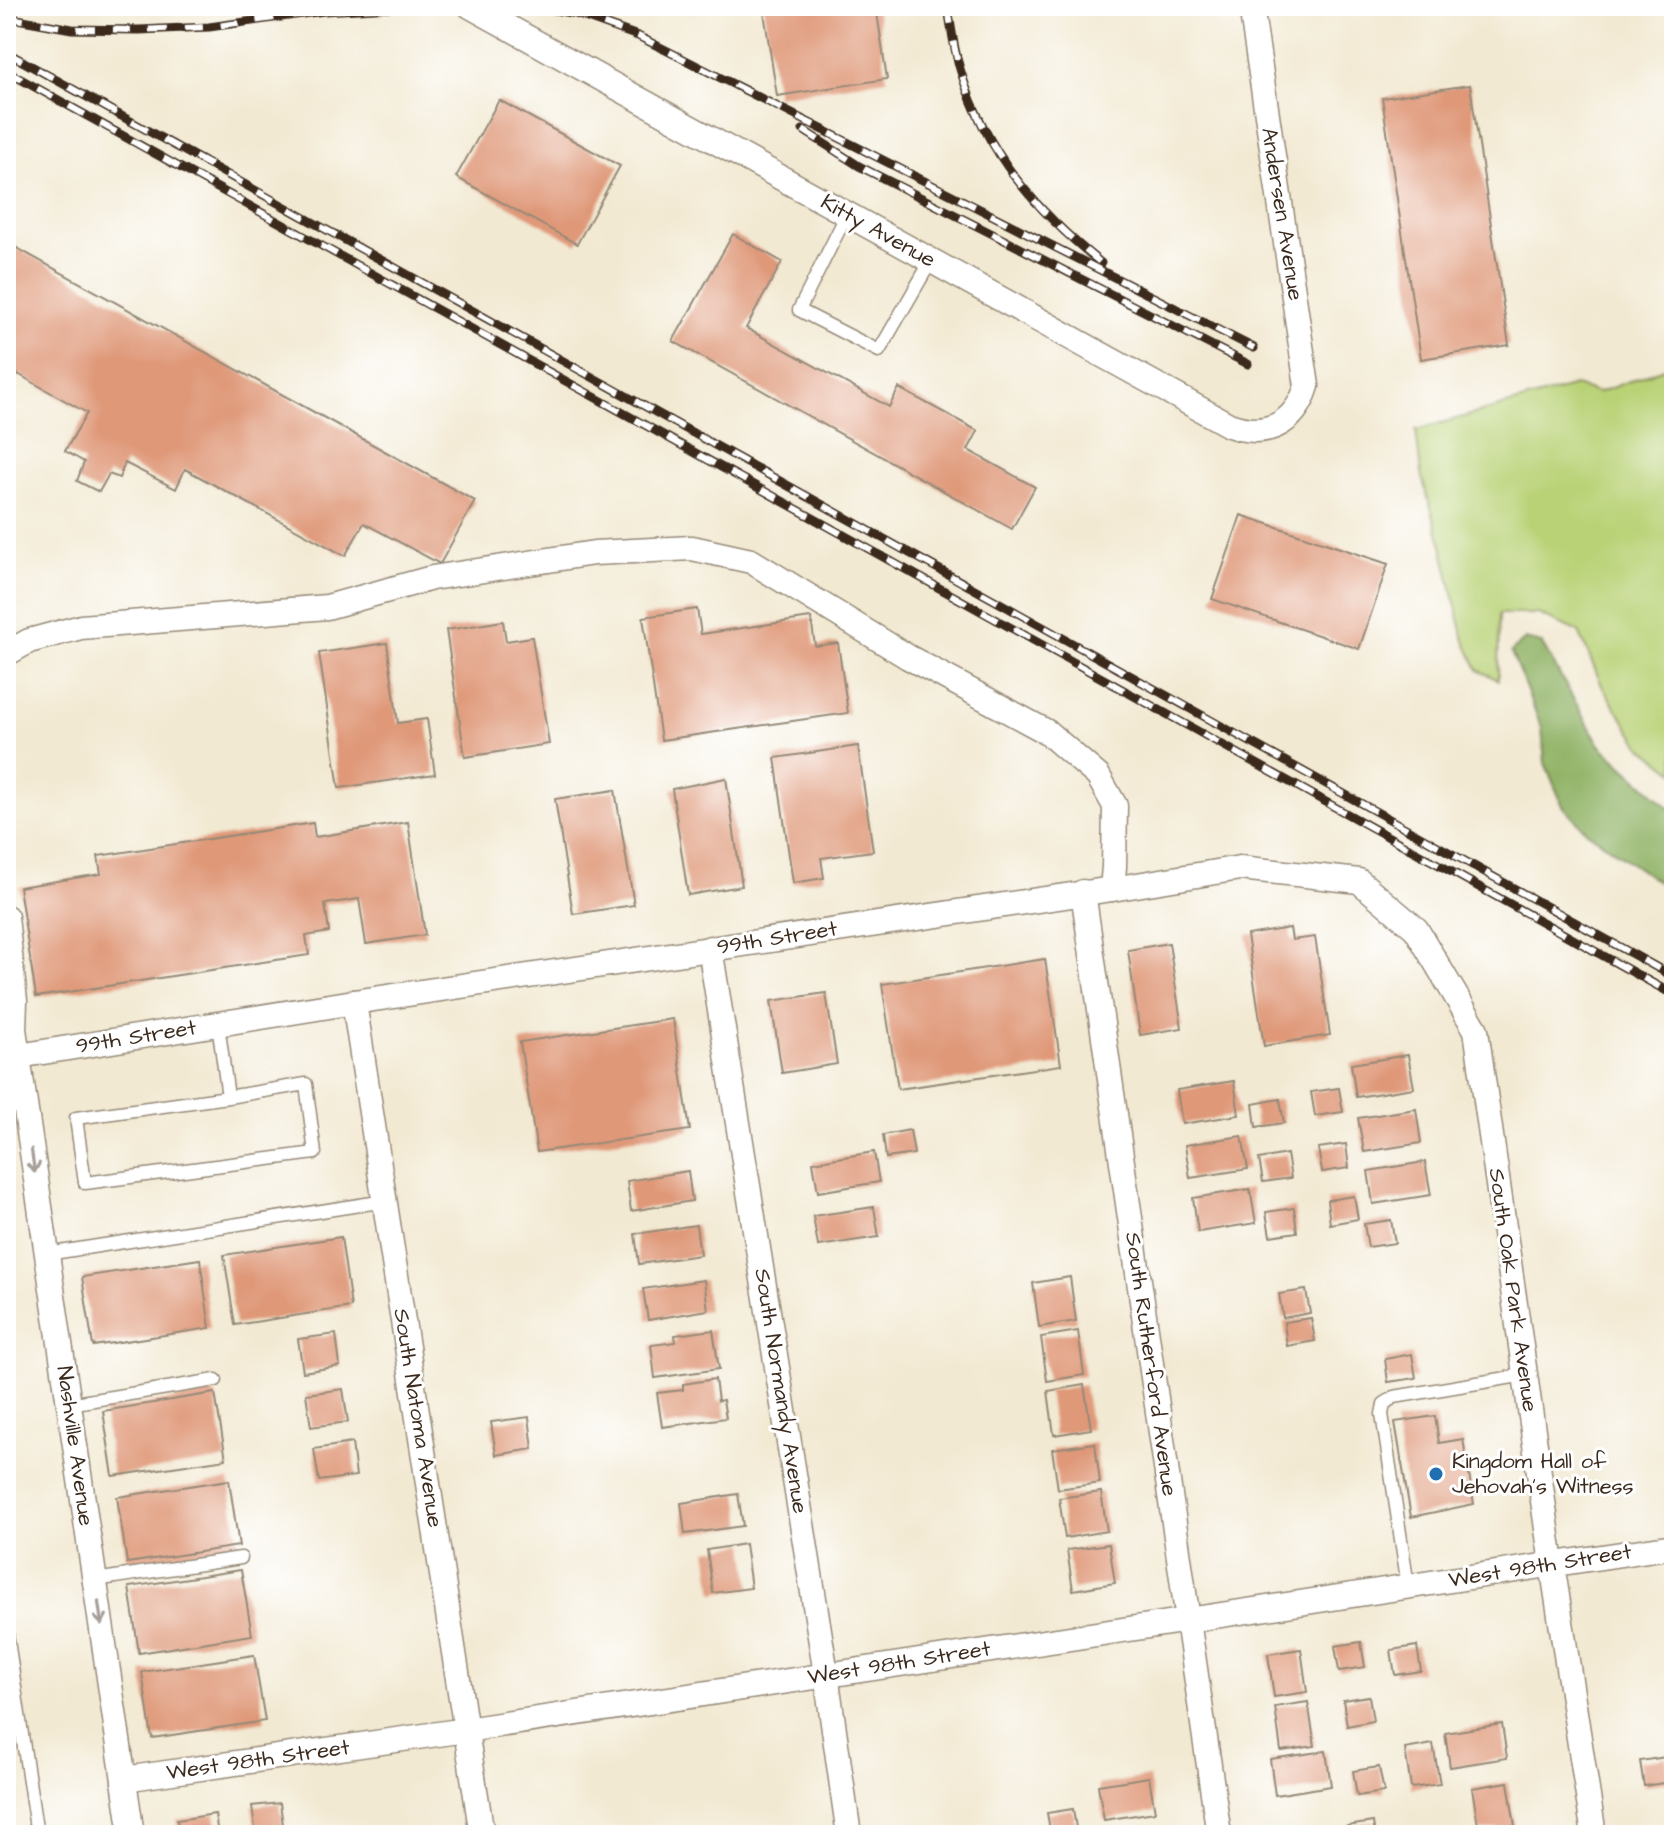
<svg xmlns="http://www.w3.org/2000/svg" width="1680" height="1841" font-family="'Architects Daughter',sans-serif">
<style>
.green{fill:#b9d276;stroke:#7a7e4a;stroke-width:2}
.forest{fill:#92b467;stroke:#666f42;stroke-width:2}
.building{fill:#df9878}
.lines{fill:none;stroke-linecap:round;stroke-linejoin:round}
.service-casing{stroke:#968a78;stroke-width:15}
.minor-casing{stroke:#968a78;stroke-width:27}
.service{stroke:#fff;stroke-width:12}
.minor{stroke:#fff;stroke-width:24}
.rail-casing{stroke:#3b2a1e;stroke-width:9}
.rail{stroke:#fff;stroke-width:6;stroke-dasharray:18;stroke-linecap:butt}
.oneway{stroke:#a79f9a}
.poi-dot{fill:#1f6fb2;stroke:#fff;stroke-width:3}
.labels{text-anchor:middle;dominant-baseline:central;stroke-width:6;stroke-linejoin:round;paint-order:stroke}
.street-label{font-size:22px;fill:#3b2a1e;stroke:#fff}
.poi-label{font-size:22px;fill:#3b2a1e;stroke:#fff;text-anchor:start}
</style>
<rect width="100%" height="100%" fill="#fff"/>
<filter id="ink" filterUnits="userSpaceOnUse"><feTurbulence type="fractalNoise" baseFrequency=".0125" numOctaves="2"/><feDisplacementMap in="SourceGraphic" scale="16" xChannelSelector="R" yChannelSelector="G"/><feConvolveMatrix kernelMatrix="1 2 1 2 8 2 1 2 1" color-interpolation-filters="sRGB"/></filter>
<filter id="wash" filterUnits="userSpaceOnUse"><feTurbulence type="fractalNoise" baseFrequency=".006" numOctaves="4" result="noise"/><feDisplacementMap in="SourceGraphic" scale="32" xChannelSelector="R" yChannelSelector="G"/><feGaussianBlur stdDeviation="1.8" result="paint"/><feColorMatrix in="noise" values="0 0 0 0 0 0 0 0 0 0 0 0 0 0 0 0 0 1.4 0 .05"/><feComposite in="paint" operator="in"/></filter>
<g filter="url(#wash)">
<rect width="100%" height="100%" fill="#f2e9d2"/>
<path class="green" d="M 1674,364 L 1674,772 L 1641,746 L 1603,688 L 1579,632 L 1538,614 L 1499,614 L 1498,680 L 1478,670 L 1463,636 L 1442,546 L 1421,474 L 1416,430 L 1575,386 L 1598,393 Z"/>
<path class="forest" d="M 1525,639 L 1542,644 L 1600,745 L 1674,812 L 1674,893 L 1586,831 L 1563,806 L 1545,763 L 1542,728 L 1511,652 Z"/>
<g id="blocks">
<g class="building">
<path d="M 763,6 L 876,6 L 887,79 L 777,96 Z"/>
<path d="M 1470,85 L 1509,345 L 1421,359 L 1382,98 Z"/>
<path d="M 499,100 L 620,166 L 577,244 L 456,177 Z"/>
<path d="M 733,234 L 782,262 L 746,328 L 889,407 L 899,388 L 978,431 L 968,450 L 1035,487 L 1012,529 L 673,341 Z"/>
<path d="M 6,242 L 475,501 L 440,564 L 364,523 L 345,556 L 185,469 L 176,489 L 125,463 L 119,478 L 109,474 L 99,492 L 77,481 L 84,462 L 65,451 L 87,413 L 18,374 L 6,394 Z"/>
<path d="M 1241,515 L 1388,564 L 1359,649 L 1212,599 Z"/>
<path d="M 697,609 L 701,634 L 811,618 L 815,646 L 838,643 L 848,713 L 661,740 L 643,617 Z"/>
<path d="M 503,621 L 506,641 L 532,637 L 549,744 L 465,757 L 446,630 Z"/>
<path d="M 387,643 L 398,723 L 427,719 L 435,774 L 339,788 L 319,653 Z"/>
<path d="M 858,746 L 873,851 L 821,858 L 824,878 L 793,883 L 775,758 Z"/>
<path d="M 726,778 L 742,886 L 688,895 L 672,789 Z"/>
<path d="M 615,790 L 634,905 L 573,914 L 555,799 Z"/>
<path d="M 408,822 L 425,935 L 366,944 L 359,899 L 325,904 L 329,932 L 306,936 L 309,955 L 36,997 L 19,887 L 101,874 L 98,856 L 313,823 L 315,837 Z"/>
<path d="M 1290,928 L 1292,940 L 1315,937 L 1330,1035 L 1264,1046 L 1247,935 Z"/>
<path d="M 1169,943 L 1182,1028 L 1140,1035 L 1128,950 Z"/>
<path d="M 1045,959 L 1061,1065 L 898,1089 L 882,984 Z"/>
<path d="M 826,993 L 837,1064 L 782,1073 L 771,1001 Z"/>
<path d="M 673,1019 L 690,1130 L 537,1152 L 520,1042 Z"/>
<path d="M 1408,1055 L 1414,1088 L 1356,1097 L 1351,1064 Z"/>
<path d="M 1234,1081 L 1239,1115 L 1182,1124 L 1177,1090 Z"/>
<path d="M 1339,1088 L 1343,1112 L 1315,1116 L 1311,1092 Z"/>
<path d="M 1280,1099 L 1284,1123 L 1256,1127 L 1253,1104 Z"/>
<path d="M 1416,1109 L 1421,1143 L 1364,1152 L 1358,1118 Z"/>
<path d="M 910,1130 L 914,1154 L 886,1158 L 883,1135 Z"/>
<path d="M 1242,1136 L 1248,1169 L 1190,1178 L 1185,1145 Z"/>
<path d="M 1346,1144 L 1349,1168 L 1322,1172 L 1318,1148 Z"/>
<path d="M 874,1152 L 879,1182 L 818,1192 L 813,1162 Z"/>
<path d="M 1287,1154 L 1291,1178 L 1263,1182 L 1259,1159 Z"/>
<path d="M 1425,1162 L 1431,1195 L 1373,1204 L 1368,1171 Z"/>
<path d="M 688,1171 L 692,1201 L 631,1211 L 627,1181 Z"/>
<path d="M 1250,1189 L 1256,1223 L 1198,1232 L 1193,1198 Z"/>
<path d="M 1354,1196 L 1358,1219 L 1330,1224 L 1327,1200 Z"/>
<path d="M 874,1207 L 879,1237 L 818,1246 L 813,1216 Z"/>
<path d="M 1294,1208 L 1297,1232 L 1270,1236 L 1266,1212 Z"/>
<path d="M 1391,1220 L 1395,1243 L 1368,1247 L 1364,1224 Z"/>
<path d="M 696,1225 L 700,1255 L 639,1264 L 635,1234 Z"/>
<path d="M 341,1237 L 351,1307 L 235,1325 L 224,1255 Z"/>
<path d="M 200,1259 L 210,1328 L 93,1346 L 82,1277 Z"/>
<path d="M 1070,1277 L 1076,1321 L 1039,1327 L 1033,1283 Z"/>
<path d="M 704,1280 L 708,1310 L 648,1320 L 643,1289 Z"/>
<path d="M 1306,1290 L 1310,1313 L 1283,1318 L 1279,1294 Z"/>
<path d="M 1311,1318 L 1315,1341 L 1287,1346 L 1284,1322 Z"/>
<path d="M 713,1330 L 719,1369 L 655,1378 L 651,1345 L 676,1342 L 675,1335 Z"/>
<path d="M 1078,1331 L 1084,1375 L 1047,1381 L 1041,1337 Z"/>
<path d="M 336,1334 L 340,1366 L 303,1372 L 298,1339 Z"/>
<path d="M 1412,1354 L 1416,1378 L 1388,1382 L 1385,1359 Z"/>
<path d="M 715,1379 L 718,1401 L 723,1400 L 726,1418 L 662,1427 L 657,1393 L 683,1390 L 683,1384 Z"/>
<path d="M 1084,1385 L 1091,1429 L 1054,1435 L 1048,1391 Z"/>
<path d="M 343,1389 L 348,1422 L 311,1427 L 306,1394 Z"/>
<path d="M 215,1393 L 226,1459 L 113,1476 L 103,1411 Z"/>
<path d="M 1435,1416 L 1439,1443 L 1463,1439 L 1474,1504 L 1411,1517 L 1395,1422 Z"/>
<path d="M 529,1417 L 533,1449 L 496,1455 L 491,1422 Z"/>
<path d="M 352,1443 L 356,1476 L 319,1481 L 314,1449 Z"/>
<path d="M 1095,1443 L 1100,1483 L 1058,1489 L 1052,1449 Z"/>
<path d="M 229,1480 L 239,1546 L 127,1563 L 117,1497 Z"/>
<path d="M 1101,1492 L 1107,1531 L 1065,1538 L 1059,1498 Z"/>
<path d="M 738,1494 L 743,1526 L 685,1534 L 681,1503 Z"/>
<path d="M 745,1544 L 751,1588 L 713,1593 L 707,1550 Z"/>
<path d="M 1109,1544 L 1115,1583 L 1073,1590 L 1067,1550 Z"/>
<path d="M 241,1570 L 252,1635 L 139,1653 L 129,1587 Z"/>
<path d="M 1361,1642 L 1365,1667 L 1339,1671 L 1335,1646 Z"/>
<path d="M 1417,1646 L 1421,1671 L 1395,1675 L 1391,1650 Z"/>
<path d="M 1301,1649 L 1307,1692 L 1274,1697 L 1268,1654 Z"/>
<path d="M 254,1655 L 265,1721 L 152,1738 L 142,1672 Z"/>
<path d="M 1369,1696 L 1373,1721 L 1347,1726 L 1343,1700 Z"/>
<path d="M 1308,1702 L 1315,1746 L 1281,1751 L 1275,1707 Z"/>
<path d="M 1502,1724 L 1507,1758 L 1450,1767 L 1445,1733 Z"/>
<path d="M 1433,1744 L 1440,1784 L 1411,1788 L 1405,1749 Z"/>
<path d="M 1326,1751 L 1331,1786 L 1275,1795 L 1270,1759 Z"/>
<path d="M 1666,1757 L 1670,1782 L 1644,1786 L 1640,1761 Z"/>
<path d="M 1379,1767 L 1384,1792 L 1357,1796 L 1353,1771 Z"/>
<path d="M 1149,1777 L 1155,1812 L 1104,1820 L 1098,1785 Z"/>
<path d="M 1508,1782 L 1515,1826 L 1479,1831 L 1472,1788 Z"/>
<path d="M 280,1803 L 284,1832 L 256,1835 L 252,1806 Z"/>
<path d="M 1073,1809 L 1077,1834 L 1051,1835 L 1047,1813 Z"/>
<path d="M 215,1814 L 218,1835 L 179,1835 L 177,1820 Z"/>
<path d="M 1373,1822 L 1375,1835 L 1348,1835 L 1347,1826 Z"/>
</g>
</g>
</g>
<g filter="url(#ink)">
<use href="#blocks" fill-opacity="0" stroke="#968a78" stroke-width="2"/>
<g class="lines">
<defs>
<g id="service">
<path d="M 847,214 L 799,310 L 879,351 L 931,261"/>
<path d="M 218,1024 L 228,1097 L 306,1084 L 315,1153 L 85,1183 L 76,1118 L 228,1097"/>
<path d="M 47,1254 L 385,1201"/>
<path d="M 69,1404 L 216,1380"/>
<path d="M 95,1580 L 241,1558"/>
<path d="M 1408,1586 L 1382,1414 L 1384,1404 L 1394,1397 L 1525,1375"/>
<path d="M 6,1627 L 37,1835"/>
</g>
<g id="minor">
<path d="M 470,6 L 1229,425 C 1266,438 1295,425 1307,386 L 1251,6"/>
<path d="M 6,654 L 29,641 L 81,627 L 327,607 L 432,578 L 594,553 L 692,548 L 751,561 L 908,657 L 1047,732 L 1098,776 L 1115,806 L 1114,867 L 1112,889"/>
<path d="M 1083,892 L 1219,1835"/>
<path d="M 6,917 L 15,1001 L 14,1029 L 132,1835"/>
<path d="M 710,948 L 826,1674 L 849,1835"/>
<path d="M 354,1002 L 482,1835"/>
<path d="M 6,1058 L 354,1002 L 1112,889 L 1240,868 L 1359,881 L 1416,929 L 1476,1030 L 1552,1564 L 1594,1835"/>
<path d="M 124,1779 L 466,1730 L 1674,1546"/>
</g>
</defs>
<use href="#service" class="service-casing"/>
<use href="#minor" class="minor-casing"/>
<use href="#service" class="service"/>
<use href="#minor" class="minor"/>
<defs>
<g id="rail">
<path d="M 534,6 L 576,14 L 638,36 L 1254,348"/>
<path d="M 948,6 C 951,28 954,51 961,72 C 986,153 1036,211 1101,263"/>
<path d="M 6,17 L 72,29 L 139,30 L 209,27 L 324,11 L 407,6"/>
<path d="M 6,52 L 1674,977"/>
<path d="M 6,71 L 1674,995"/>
<path d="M 803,130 L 859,166 L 1248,364"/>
</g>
</defs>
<use href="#rail" class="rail-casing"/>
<use href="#rail" class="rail"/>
</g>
<defs><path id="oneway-shaft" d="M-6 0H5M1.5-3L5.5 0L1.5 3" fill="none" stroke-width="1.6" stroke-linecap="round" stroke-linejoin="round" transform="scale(2)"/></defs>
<g class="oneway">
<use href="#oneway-shaft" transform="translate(33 1161) rotate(82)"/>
<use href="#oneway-shaft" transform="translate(100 1613) rotate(82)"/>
</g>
</g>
<circle class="poi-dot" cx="1436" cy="1474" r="8"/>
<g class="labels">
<g class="street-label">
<text transform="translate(1282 214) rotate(81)">Andersen Avenue</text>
<text transform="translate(878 231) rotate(29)">Kitty Avenue</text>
<text transform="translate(777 938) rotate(-9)">99th Street</text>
<text transform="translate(136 1037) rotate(-9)">99th Street</text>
<text transform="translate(1513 1290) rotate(82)">South Oak Park Avenue</text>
<text transform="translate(1151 1364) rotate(82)">South Rutherford Avenue</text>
<text transform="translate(781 1391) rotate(81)">South Normandy Avenue</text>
<text transform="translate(418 1418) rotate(81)">South Natoma Avenue</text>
<text transform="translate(75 1446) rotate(82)">Nashville Avenue</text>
<text transform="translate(1540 1566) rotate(-9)">West 98th Street</text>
<text transform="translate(899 1663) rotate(-9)">West 98th Street</text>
<text transform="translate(258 1760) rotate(-8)">West 98th Street</text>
</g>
<g class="poi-label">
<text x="1452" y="1461">Kingdom Hall of<tspan x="1452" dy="25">Jehovah's Witness</tspan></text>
</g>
</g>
<rect width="1680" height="1841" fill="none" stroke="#fff" stroke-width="32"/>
</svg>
